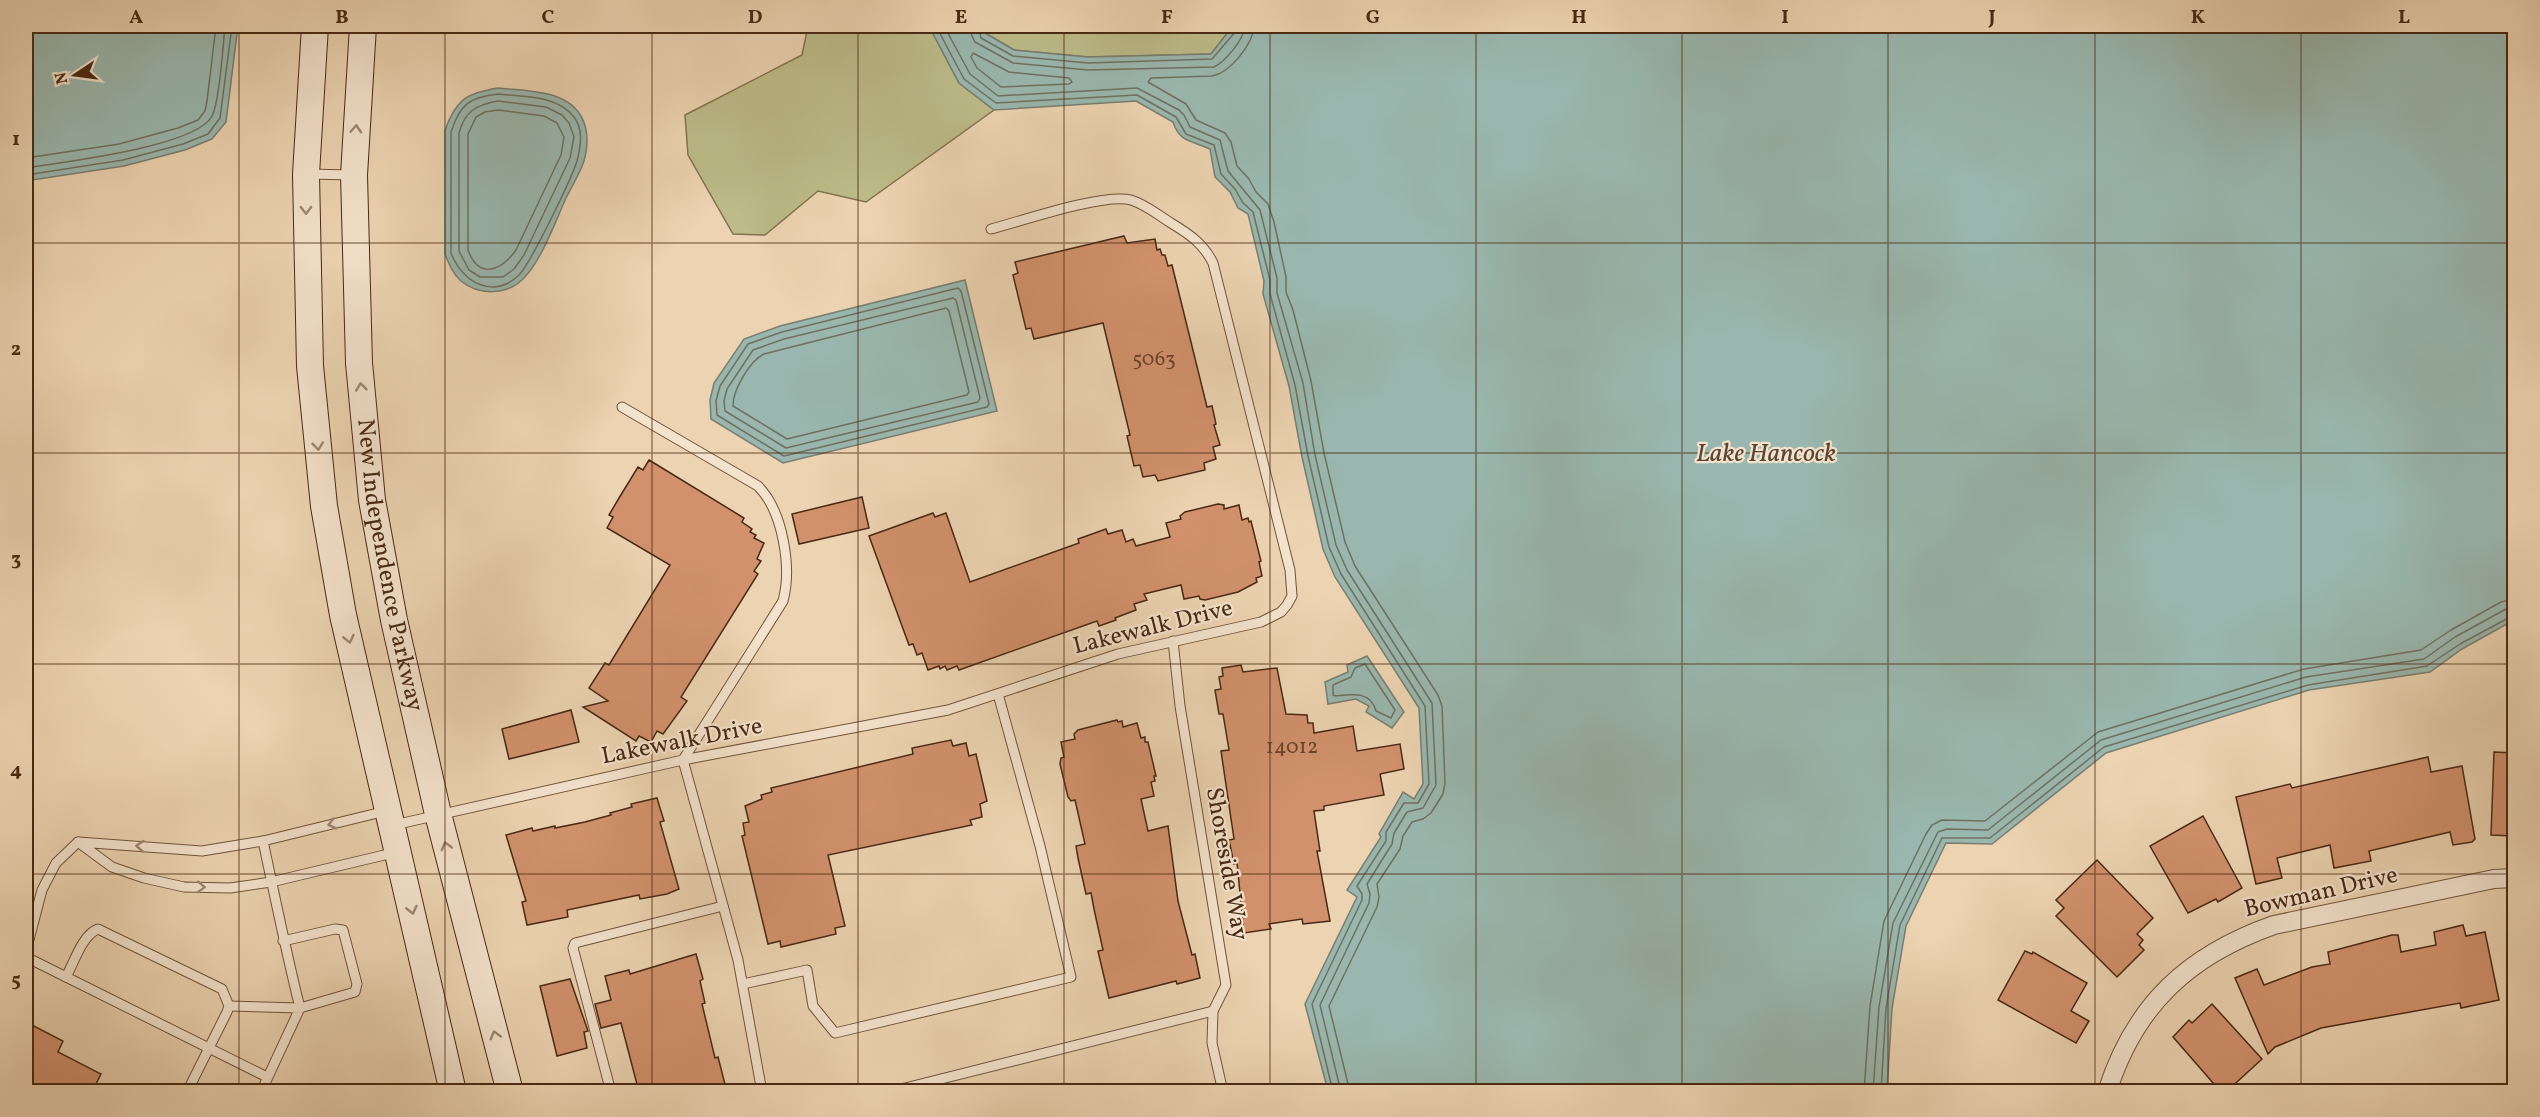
<svg xmlns="http://www.w3.org/2000/svg" width="2540" height="1117" font-family="Vollkorn,serif">
<style>
.green{fill:#bcbb89;stroke:#82724e;stroke-width:1.5}
.water{fill:#99b7ae;stroke:#797e70;stroke-width:1.5}
.lines{fill:none;stroke-linecap:round;stroke-linejoin:round}
.shore{stroke:#707060;stroke-width:1.5}
.building{fill:#d1916d;stroke:#482913;stroke-width:1.5}
.lane-casing{stroke:#71543a;stroke-width:11}
.street-casing{stroke:#71543a;stroke-width:20}
.secondary-casing{stroke:#482913;stroke-width:28}
.lane{stroke:#f3e2cc;stroke-width:9}
.street{stroke:#f3e2cc;stroke-width:18}
.secondary{stroke:#f3e2cc;stroke-width:26}
.oneway{stroke:#9e8670}
.grid{fill:none;stroke:#482913;stroke-width:1.5;stroke-opacity:0.55}
.labels{text-anchor:middle;dominant-baseline:central;stroke-width:4.5;stroke-linejoin:round;paint-order:stroke}
.number-label{font-size:21px;fill:#6a432a}
.street-label{font-size:24px;fill:#482913;stroke:#f3e2cc}
.water-label{font-size:26px;font-style:italic;fill:#584532;stroke:#f3e2cc}
.neatline{fill:none;stroke:#482913;stroke-width:2}
.grid-label{font-size:20px;text-anchor:middle;font-weight:bold;fill:#482913}
</style>
<rect width="100%" height="100%" fill="#ecd3b1"/>
<filter id="stains"><feTurbulence type="fractalNoise" baseFrequency=".00333" numOctaves="4"/><feColorMatrix values="0 0 0 0 .2 0 0 0 0 .09 0 0 0 0 .02 0 0 0 .5 -.17"/></filter>
<radialGradient id="worn" r=".72"><stop offset=".6" stop-color="#630" stop-opacity="0"/><stop offset="1" stop-color="#630" stop-opacity=".3"/></radialGradient>
<g class="green">
<path d="M 808,26 L 929,26 L 959,83 L 994,110 L 866,202 L 818,191 L 765,235 L 733,234 L 688,155 L 685,115 L 802,55 Z"/>
<path d="M 983,26 L 1233,26 L 1211,54 L 1088,57 L 1014,50 L 985,33 Z"/>
</g>
<g class="water">
<path d="M 26,26 L 238,26 L 226,122 L 212,139 L 185,150 L 124,166 L 26,181 Z"/>
<path d="M 929,26 L 983,26 L 985,33 L 1014,50 L 1088,57 L 1211,54 L 1233,26 L 2514,26 L 2514,620 L 2462,649 L 2430,672 L 2309,690 L 2106,753 L 1992,844 L 1946,843 L 1906,926 L 1892,1008 L 1887,1091 L 1328,1091 L 1305,1004 L 1357,897 L 1347,890 L 1381,837 L 1379,834 L 1403,792 L 1414,799 L 1423,784 L 1419,708 L 1335,577 L 1323,549 L 1302,457 L 1289,386 L 1263,294 L 1264,281 L 1248,214 L 1238,208 L 1230,192 L 1215,177 L 1210,149 C 1191,140 1180,143 1173,122 L 1136,101 L 994,110 L 959,83 Z"/>
<path d="M 498,88 C 525,91 565,89 581,116 C 589,130 588,146 584,161 C 580,173 572,186 566,198 C 555,222 542,260 523,279 C 507,295 479,296 461,281 C 453,274 449,264 445,254 L 445,130 C 456,100 466,93 498,88 Z"/>
<path d="M 965,280 L 997,411 L 783,463 L 711,419 L 710,400 L 714,383 L 744,339 L 780,326 Z"/>
<path d="M 1367,656 L 1404,712 L 1392,728 L 1366,712 L 1369,706 L 1356,699 L 1328,704 L 1325,682 L 1348,672 L 1347,665 Z"/>
<path d="M 2472,1085 L 2507,1086 L 2511,1091 L 2430,1091 Z"/>
</g>
<g class="lines">
<g class="shore">
<path d="M 936,26 L 964,79 L 996,103 L 1137,95 L 1176,117 L 1186,134 L 1214,145 L 1221,174 L 1235,189 L 1243,203 L 1253,212 L 1270,280 L 1270,294 L 1295,385 L 1308,456 L 1329,547 L 1341,574 L 1425,706 L 1429,784 L 1418,803 L 1404,803 L 1386,832 L 1386,841 L 1357,886 L 1362,894 L 1362,900 L 1312,1004 L 1333,1092"/>
<path d="M 944,26 L 970,74 L 998,96 L 1137,88 L 1179,110 L 1184,115 L 1190,127 L 1220,140 L 1228,171 L 1260,210 L 1277,278 L 1277,293 L 1303,383 L 1315,455 L 1336,545 L 1347,570 L 1432,703 L 1436,785 L 1423,808 L 1407,812 L 1394,833 L 1392,844 L 1367,884 L 1370,894 L 1369,903 L 1320,1005 L 1341,1092"/>
<path d="M 970,26 L 972,36 L 975,42 L 1013,63 L 1088,70 L 1214,67 C 1226,61 1244,39 1245,26"/>
<path d="M 978,26 L 981,38 L 1013,56 L 1088,63 L 1212,59 L 1236,31 L 1237,26"/>
<path d="M 1254,26 C 1253,44 1230,73 1212,76 L 1151,78 L 1148,82 L 1186,104 L 1196,120 L 1225,133 L 1231,142 L 1237,166 L 1249,179 L 1256,192 L 1268,204 L 1274,222 L 1286,277 L 1286,292 L 1293,310 L 1311,381 L 1324,453 L 1345,542 L 1355,566 L 1438,695 L 1442,706 L 1445,783 L 1443,794 L 1431,813 L 1423,819 L 1412,822 L 1403,836 L 1400,849 L 1377,884 L 1379,897 L 1377,907 L 1329,1006 L 1350,1092"/>
<path d="M 973,53 L 1009,72 L 1069,78 L 1072,82 L 1069,84 L 1001,87 L 977,68 L 971,57 Z"/>
<path d="M 498,94 C 523,97 557,95 574,117 C 583,129 581,143 578,157 C 575,173 530,264 519,275 C 493,300 462,282 451,253 L 451,132 C 460,104 470,97 498,94 Z"/>
<path d="M 498,101 L 546,107 L 562,115 L 569,123 L 574,137 L 570,158 L 524,255 L 514,269 L 503,277 L 480,277 L 469,270 L 459,251 L 459,133 C 465,111 476,105 498,101 Z"/>
<path d="M 498,110 L 544,116 L 557,123 L 564,137 L 561,155 L 516,250 C 501,271 479,280 468,250 L 468,134 L 476,117 L 485,112 Z"/>
<path d="M 26,158 L 119,144 L 178,128 L 198,120 L 205,111 L 207,101 L 216,26"/>
<path d="M 26,168 C 62,162 196,147 212,116 C 220,101 223,45 225,26"/>
<path d="M 26,175 L 123,160 L 183,144 L 208,134 L 220,118 L 232,26"/>
<path d="M 958,288 L 961,291 L 989,404 L 987,407 L 784,456 L 717,415 L 716,401 L 720,386 L 748,344 L 782,332 Z"/>
<path d="M 953,298 L 956,300 L 980,398 L 978,402 L 786,448 L 725,411 L 724,401 L 727,389 L 753,350 L 784,339 Z"/>
<path d="M 946,308 L 949,311 L 969,392 L 967,395 L 787,439 L 733,406 C 733,389 750,361 764,354 Z"/>
<path d="M 1365,664 L 1395,710 L 1391,718 L 1376,711 C 1371,691 1352,694 1336,696 L 1333,695 L 1333,685 L 1351,677 L 1355,668 Z"/>
<path d="M 1864,1092 L 1870,1006 L 1884,921 L 1926,834 L 1932,825 L 1942,820 L 1985,821 L 2098,732 L 2304,669 L 2421,650 L 2451,630 L 2501,602 L 2514,599"/>
<path d="M 1873,1092 L 1879,1007 L 1893,923 L 1938,832 L 1947,829 L 1988,830 L 2101,740 L 2306,677 L 2424,659 L 2455,637 L 2506,609 L 2514,608"/>
<path d="M 1881,1092 L 1886,1008 L 1900,925 L 1942,838 L 1990,838 L 2104,747 L 2308,685 L 2427,666 L 2460,644 L 2514,615"/>
</g>
</g>
<g class="building">
<path d="M 1124,236 L 1127,243 L 1155,239 L 1157,250 L 1160,249 L 1162,255 L 1165,255 L 1168,266 L 1172,265 L 1207,407 L 1212,406 L 1216,424 L 1214,425 L 1220,445 L 1213,447 L 1216,459 L 1204,463 L 1205,470 L 1158,481 L 1155,475 L 1143,477 L 1140,465 L 1134,466 L 1127,436 L 1130,435 L 1103,323 L 1034,339 L 1031,328 L 1026,329 L 1013,275 L 1018,273 L 1015,262 Z"/>
<path d="M 649,460 L 744,518 L 742,522 L 752,529 L 750,532 L 756,535 L 754,538 L 764,543 L 757,559 L 761,561 L 754,571 L 758,574 L 681,697 L 687,701 L 663,734 L 657,731 L 651,742 L 639,736 L 636,741 L 583,707 L 608,701 L 589,688 L 605,663 L 609,665 L 670,565 L 607,528 L 613,517 L 609,515 L 619,498 L 638,467 L 643,470 Z"/>
<path d="M 862,497 L 869,528 L 799,544 L 792,514 Z"/>
<path d="M 1218,504 L 1224,505 L 1224,509 L 1239,505 L 1242,520 L 1248,518 L 1249,522 L 1251,521 L 1261,561 L 1259,562 L 1262,576 L 1256,578 L 1257,582 L 1238,592 L 1205,600 L 1200,599 L 1199,596 L 1184,599 L 1181,585 L 1144,594 L 1147,600 L 1134,604 L 1136,610 L 1115,618 L 1116,620 L 1099,626 L 1097,621 L 959,670 L 957,666 L 947,670 L 945,666 L 940,669 L 939,666 L 928,670 L 922,653 L 917,655 L 913,644 L 909,645 L 869,536 L 933,513 L 935,517 L 946,513 L 970,582 L 1079,543 L 1078,539 L 1106,529 L 1108,534 L 1122,530 L 1126,542 L 1133,539 L 1136,546 L 1170,537 L 1166,523 L 1181,519 L 1180,516 L 1185,512 Z"/>
<path d="M 1241,665 L 1243,672 L 1277,668 L 1286,714 L 1307,715 L 1308,723 L 1313,723 L 1314,733 L 1353,726 L 1357,751 L 1400,744 L 1404,769 L 1380,774 L 1384,795 L 1324,806 L 1324,810 L 1314,811 L 1320,851 L 1317,851 L 1330,921 L 1303,924 L 1302,919 L 1269,924 L 1271,929 L 1244,933 L 1237,863 L 1234,864 L 1229,840 L 1234,839 L 1221,751 L 1229,750 L 1223,714 L 1219,714 L 1215,690 L 1221,689 L 1219,677 L 1223,676 L 1222,668 Z"/>
<path d="M 571,710 L 579,742 L 509,759 L 502,729 Z"/>
<path d="M 1117,720 L 1118,722 L 1122,721 L 1123,727 L 1137,723 L 1141,738 L 1145,737 L 1145,742 L 1148,742 L 1156,776 L 1154,776 L 1155,781 L 1151,782 L 1154,796 L 1141,799 L 1148,831 L 1168,826 L 1178,901 L 1192,955 L 1195,954 L 1200,978 L 1177,984 L 1176,981 L 1109,998 L 1098,951 L 1103,950 L 1094,909 L 1091,893 L 1086,894 L 1078,858 L 1076,846 L 1085,844 L 1075,800 L 1071,801 L 1068,797 L 1060,764 L 1061,758 L 1064,757 L 1061,742 L 1075,739 L 1074,734 L 1078,730 Z"/>
<path d="M 951,740 L 953,746 L 966,743 L 969,756 L 976,754 L 987,801 L 980,804 L 982,817 L 970,820 L 972,825 L 828,855 L 845,926 L 835,928 L 836,934 L 781,947 L 780,941 L 768,944 L 742,836 L 745,835 L 743,823 L 749,822 L 745,806 L 762,799 L 761,795 L 772,792 L 771,788 L 913,754 L 912,748 Z"/>
<path d="M 2494,752 L 2514,753 L 2514,836 L 2491,835 Z"/>
<path d="M 2428,757 L 2431,772 L 2462,766 L 2475,839 L 2472,842 L 2453,845 L 2450,832 L 2369,851 L 2371,861 L 2334,868 L 2330,845 L 2277,858 L 2282,878 L 2256,884 L 2236,797 L 2290,784 L 2292,788 Z"/>
<path d="M 657,798 L 664,821 L 660,822 L 679,889 L 667,894 L 640,899 L 639,895 L 567,910 L 568,917 L 527,925 L 522,902 L 526,901 L 506,835 L 532,828 L 533,831 L 555,826 L 555,828 L 585,822 L 611,815 L 610,813 L 632,807 L 631,804 Z"/>
<path d="M 2203,816 L 2242,888 L 2218,902 L 2216,899 L 2188,913 L 2150,846 Z"/>
<path d="M 2097,860 L 2153,918 L 2137,934 L 2143,940 L 2139,945 L 2144,950 L 2117,977 L 2056,916 L 2064,908 L 2056,900 Z"/>
<path d="M 2463,925 L 2466,936 L 2485,932 L 2499,1000 L 2461,1008 L 2460,1003 L 2321,1028 L 2275,1047 L 2268,1054 L 2235,978 L 2257,969 L 2264,985 L 2312,967 L 2330,964 L 2328,952 L 2392,935 L 2398,935 L 2401,952 L 2436,945 L 2434,932 Z"/>
<path d="M 2025,951 L 2032,954 L 2033,952 L 2087,983 L 2071,1011 L 2089,1021 L 2076,1043 L 1998,1000 Z"/>
<path d="M 696,954 L 703,979 L 700,981 L 705,1003 L 702,1004 L 715,1058 L 718,1057 L 727,1092 L 639,1092 L 621,1023 L 601,1028 L 595,1004 L 611,1000 L 605,976 L 629,970 L 630,974 Z"/>
<path d="M 570,979 L 588,1031 L 584,1032 L 587,1048 L 557,1056 L 540,986 Z"/>
<path d="M 2212,1004 L 2262,1059 L 2226,1092 L 2221,1092 L 2173,1037 L 2189,1020 L 2192,1023 Z"/>
<path d="M 26,1022 L 63,1041 L 58,1052 L 101,1074 L 92,1092 L 26,1092 Z"/>
</g>
<g class="lines">
<defs>
<g id="lane">
<path d="M 308,174 L 351,175"/>
<path d="M 622,407 L 758,486 C 783,511 792,568 783,601 L 683,760 L 738,960 L 762,1092"/>
<path d="M 1173,641 L 1180,706 L 1226,985 L 1213,1011 L 1212,1043 L 1223,1092"/>
<path d="M 386,811 L 263,841 L 202,851 L 78,842 L 112,867 L 144,878 L 184,887 L 230,888 L 271,882 L 397,852"/>
<path d="M 394,825 L 683,760 L 948,710 L 1118,654 L 1261,622 L 1281,612 L 1287,605 L 1292,596 L 1290,570 L 1213,263 C 1203,243 1189,234 1171,223 C 1158,215 1145,204 1131,200 C 1103,193 1022,221 991,229"/>
<path d="M 263,841 C 275,897 286,952 300,1008 L 355,992 L 357,984 L 343,930 L 335,929 L 283,941"/>
<path d="M 26,951 L 42,890 L 56,863 L 78,842"/>
<path d="M 26,957 L 267,1077"/>
<path d="M 66,977 C 74,963 82,935 98,929 L 222,989 L 229,1006 L 227,1012 L 187,1092"/>
<path d="M 743,984 L 807,970 L 813,1006 L 835,1033 L 1071,977 L 1040,846 L 998,694"/>
<path d="M 229,1006 L 300,1008 L 261,1092"/>
<path d="M 611,1092 L 573,948 L 575,943 L 723,906"/>
<path d="M 889,1092 L 1213,1011"/>
</g>
<path id="street" d="M 2107,1092 C 2135,1004 2189,955 2274,925 L 2494,879 L 2514,878"/>
<g id="secondary">
<path d="M 315,26 L 306,174 L 310,366 L 324,506 L 343,615 L 453,1092"/>
<path id="s1" d="M 363,26 L 354,175 L 359,363 L 372,500 L 394,620 L 438,814 L 510,1092"/>
</g>
</defs>
<use href="#lane" class="lane-casing"/>
<use href="#street" class="street-casing"/>
<use href="#secondary" class="secondary-casing"/>
<use href="#lane" class="lane"/>
<use href="#street" class="street"/>
<use href="#secondary" class="secondary"/>
</g>
<defs><path id="oneway-chevron" d="M-2-3.5L2.5 0L-2 3.5" fill="none" stroke-width="1.6" stroke-linecap="round" stroke-linejoin="round" transform="scale(1.5)"/></defs>
<g class="oneway">
<use href="#oneway-chevron" transform="translate(356 129) rotate(-87)"/>
<use href="#oneway-chevron" transform="translate(306 210) rotate(89)"/>
<use href="#oneway-chevron" transform="translate(361 387) rotate(-96)"/>
<use href="#oneway-chevron" transform="translate(318 446) rotate(84)"/>
<use href="#oneway-chevron" transform="translate(349 639) rotate(77)"/>
<use href="#oneway-chevron" transform="translate(332 824) rotate(166)"/>
<use href="#oneway-chevron" transform="translate(140 846) rotate(-176)"/>
<use href="#oneway-chevron" transform="translate(446 846) rotate(-105)"/>
<use href="#oneway-chevron" transform="translate(201 887) rotate(2)"/>
<use href="#oneway-chevron" transform="translate(412 910) rotate(77)"/>
<use href="#oneway-chevron" transform="translate(495 1035) rotate(-105)"/>
</g>
<path class="grid" d="M 239,26 L 239,1092M 445,26 L 445,1092M 652,26 L 652,1092M 858,26 L 858,1092M 1064,26 L 1064,1092M 1270,26 L 1270,1092M 1476,26 L 1476,1092M 1682,26 L 1682,1092M 1888,26 L 1888,1092M 2095,26 L 2095,1092M 2301,26 L 2301,1092M 26,243 L 2514,243M 26,453 L 2514,453M 26,664 L 2514,664M 26,874 L 2514,874"/>
<g class="labels">
<g class="number-label">
<text x="1154" y="359">5063</text>
<text x="1292" y="747">14012</text>
</g>
<g class="street-label">
<text stroke="none"><textPath href="#s1" startOffset="542">New Independence Parkway</textPath></text>
<text transform="translate(1153 628) rotate(-14)">Lakewalk Drive</text>
<text transform="translate(682 742) rotate(-11)">Lakewalk Drive</text>
<text transform="translate(1226 864) rotate(80)">Shoreside Way</text>
<text transform="translate(2321 893) rotate(-13)">Bowman Drive</text>
</g>
<g class="water-label">
<text x="1766" y="454">Lake Hancock</text>
</g>
</g>
<rect width="2540" height="1117" fill="none" stroke="#ecd3b1" stroke-width="66"/>
<g transform="translate(75 75) rotate(257)" stroke="#f3e2cc" stroke-width="4.5" paint-order="stroke">
<path d="M0-4.5L10 22L0 15L-10 22Z" fill="#482913"/>
<text y="-9" font-size="16" font-weight="bold" text-anchor="middle" fill="#482913">N</text>
</g>
<rect x="33" y="33" width="2474" height="1051" class="neatline"/>
<g class="grid-label">
<text x="136" y="23">A</text>
<text x="342" y="23">B</text>
<text x="548" y="23">C</text>
<text x="755" y="23">D</text>
<text x="961" y="23">E</text>
<text x="1167" y="23">F</text>
<text x="1373" y="23">G</text>
<text x="1579" y="23">H</text>
<text x="1785" y="23">I</text>
<text x="1992" y="23">J</text>
<text x="2198" y="23">K</text>
<text x="2404" y="23">L</text>
<text x="16" y="145">1</text>
<text x="16" y="355">2</text>
<text x="16" y="565">3</text>
<text x="16" y="776">4</text>
<text x="16" y="986">5</text>
</g>
<rect width="100%" height="100%" filter="url(#stains)"/>
<rect width="100%" height="100%" fill="url(#worn)"/>
</svg>
